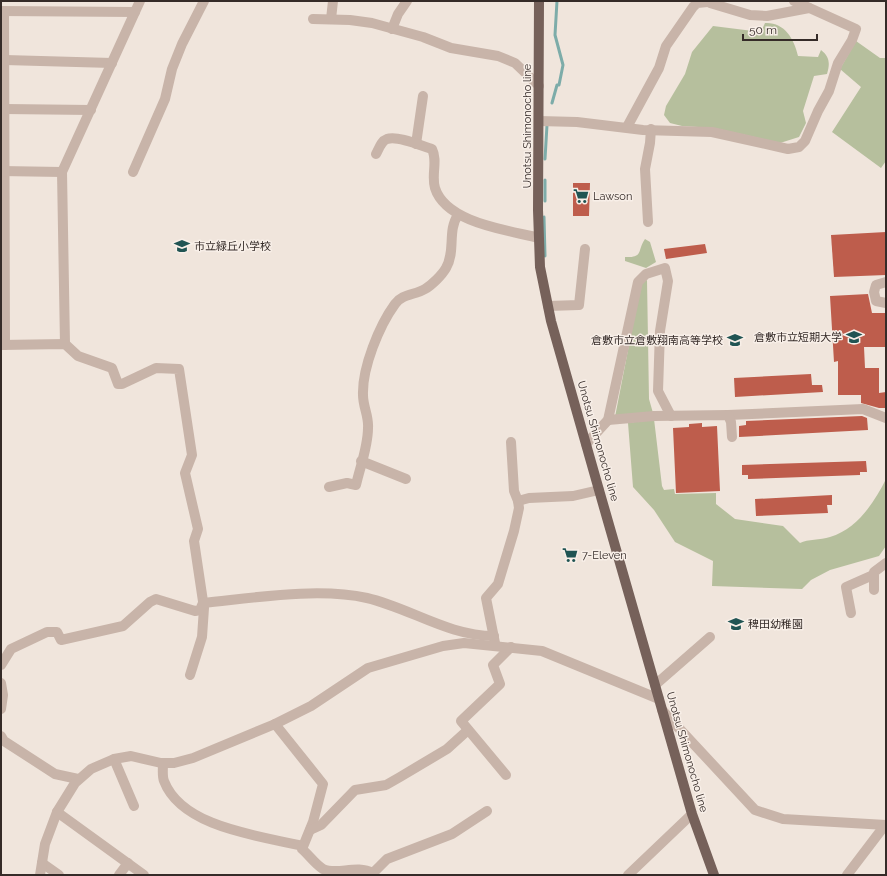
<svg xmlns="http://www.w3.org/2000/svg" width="887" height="876" font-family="Raleway,'Noto Sans JP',sans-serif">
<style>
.green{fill:#b6bf9d}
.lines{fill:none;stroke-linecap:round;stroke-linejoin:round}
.stream{stroke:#7daca9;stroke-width:3}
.building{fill:#be5d4c}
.minor{stroke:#c8b4a9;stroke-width:10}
.major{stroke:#76615a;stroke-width:10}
.labels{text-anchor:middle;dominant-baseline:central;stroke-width:3;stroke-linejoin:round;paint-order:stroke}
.street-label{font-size:11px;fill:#352b28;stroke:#f8efe8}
.poi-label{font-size:11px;fill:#352b28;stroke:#f8efe8;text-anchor:start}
</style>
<rect width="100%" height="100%" fill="#f0e5dc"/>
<g class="green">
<path d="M 765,23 C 784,22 794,38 798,56 L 818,57 L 821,50 C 830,57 830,64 827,74 L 814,76 L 803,111 L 806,123 L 799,137 L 780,143 L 714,128 L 682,126 L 670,123 L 664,115 L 666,106 L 685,74 L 692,52 L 713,26 L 761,32 Z"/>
<path d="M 856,41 L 880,58 L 886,58 L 886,161 L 881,168 L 832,132 L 861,87 L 840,69 Z"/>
<path d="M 645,239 L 650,242 L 656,262 L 646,268 L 625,261 L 625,257 C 644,258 637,250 645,239 Z"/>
<path d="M 647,280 L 649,399 L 653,413 L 615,417 L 641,283 Z"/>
<path d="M 654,419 L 662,486 L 664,490 L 674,489 L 675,494 L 716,493 L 716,504 L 735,519 L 783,526 L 800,543 C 808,539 820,540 830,537 C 857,529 874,503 886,479 L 886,546 L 879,556 L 830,570 L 811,580 L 802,589 L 712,586 L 713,561 L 675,542 L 654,510 L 633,487 L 628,423 Z"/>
</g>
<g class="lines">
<g class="stream">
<path d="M 552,103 L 557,85 L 559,85 L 563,65 L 555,35 L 557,1"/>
<path d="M 545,159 L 547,125"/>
<path d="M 545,201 L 545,180"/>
<path d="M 544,217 L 545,256"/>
</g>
</g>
<g class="building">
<path d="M 573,183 L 590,183 L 589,216 L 573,216 Z"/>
<path d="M 886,232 L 886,275 L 834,277 L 831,235 Z"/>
<path d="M 705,244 L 707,253 L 666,259 L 664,249 Z"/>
<path d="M 868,294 L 872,313 L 886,313 L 886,347 L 864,347 L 865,368 L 879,368 L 879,393 L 886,392 L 886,408 L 879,408 L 861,403 L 861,395 L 838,395 L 838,361 L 834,362 L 830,296 Z"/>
<path d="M 811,374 L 812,385 L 822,385 L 823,392 L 735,397 L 734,378 Z"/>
<path d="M 862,416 L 867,418 L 868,430 L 739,437 L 739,426 L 746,425 L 746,421 Z"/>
<path d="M 702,423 L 702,427 L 717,426 L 720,491 L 676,493 L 673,428 L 689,427 L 689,424 Z"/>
<path d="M 866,461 L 867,472 L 860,472 L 860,475 L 748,479 L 748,475 L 742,475 L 742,465 Z"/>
<path d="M 832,495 L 832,505 L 827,505 L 828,513 L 756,516 L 755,499 Z"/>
</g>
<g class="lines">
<g class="minor">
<path d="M 710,3 L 750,15 L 767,16 L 809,8"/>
<path d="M 1,11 L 135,12"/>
<path d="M 4,11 L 5,345"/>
<path d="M 313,19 L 350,20 L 372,23 L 423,37 L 451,48 L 498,56 L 515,63 L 539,86"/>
<path d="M 331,19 L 333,1"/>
<path d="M 392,29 L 398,14 L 407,1"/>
<path d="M 5,60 L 112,63"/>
<path d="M 5,109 L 91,110"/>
<path d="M 539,121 L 577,122 L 643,130 L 712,132 L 788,149 L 799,147 L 805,141 L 818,111 L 829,91 L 838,63 L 852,40 L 856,29 L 794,1"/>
<path d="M 627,127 L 659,68 L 666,46 L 693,7 L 697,3 L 718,1"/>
<path d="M 416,144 L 423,96"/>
<path d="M 376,154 C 379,149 381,141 387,139 C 397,135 422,146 432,149 C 438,161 431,175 435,188 C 446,223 508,230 539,238"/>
<path d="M 1,171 L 62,172"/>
<path d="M 133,172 L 165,99 L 172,69 L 182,44 L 204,1"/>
<path d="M 648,222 L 645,169 L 650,143 L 651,129"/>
<path d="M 886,282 L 876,285 L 874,292 L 876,301 L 886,303"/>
<path d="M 548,306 L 579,305 L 585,249"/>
<path d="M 65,344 L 62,172 L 140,1"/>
<path d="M 1,345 L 65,344 L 78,356 L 112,368 L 118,384 L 122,384 L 156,368 L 179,369 L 192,455 L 185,473 L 198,529 L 194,541 L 204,608 L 202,637 L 190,675"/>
<path d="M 728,415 L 863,409 L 886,418"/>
<path d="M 608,420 L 654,416 L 728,415 L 731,422 L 732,437"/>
<path d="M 586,444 L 608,420 L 638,282 L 646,274 L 665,268 L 668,281 L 660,331 L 658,391 L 671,416"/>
<path d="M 361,461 L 406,479"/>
<path d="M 329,487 L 347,483 L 356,485 C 360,467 368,447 368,428 C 369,416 363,407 363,395 C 362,368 379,326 395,304 C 402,294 415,295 425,289 C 432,285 442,275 446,268 C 456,251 447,231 458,215"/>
<path d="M 518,501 L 529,498 L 573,496 L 599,490"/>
<path d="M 874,590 L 874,572 L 886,563"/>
<path d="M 851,613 L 846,587 L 873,575"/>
<path d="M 495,643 L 486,598 L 498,584 L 514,531 L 519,508 L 518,501 L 514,491 L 511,442"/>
<path d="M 1,665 L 11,649 L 47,632 L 57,632 L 61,640 L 123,626 L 150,602 L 156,599 L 195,611 L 200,610 L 203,603 C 253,598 318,587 367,598 C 410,608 448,636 494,636"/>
<path d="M 1,683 L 3,695 L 1,709"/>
<path d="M 655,685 L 710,637"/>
<path d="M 662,710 L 755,810 L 783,819 L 886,825"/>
<path d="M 275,724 L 323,784 L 313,822 L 302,849 C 309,855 315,864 323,869 C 337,876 356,864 373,873"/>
<path d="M 1,736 L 4,741 L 55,774 L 78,779"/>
<path d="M 114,759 L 134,806"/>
<path d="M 163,763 C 163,769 162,776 164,781 C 182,828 261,836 303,846"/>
<path d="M 506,775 L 461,721 L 500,684 L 493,665 L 511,647"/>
<path d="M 57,812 L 144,875"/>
<path d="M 310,830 L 321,825 L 355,790 L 386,785 L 400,777 L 447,749 L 468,730"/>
<path d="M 42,863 L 59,875"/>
<path d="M 40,875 L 45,844 L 57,812 L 75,783 L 91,769 L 114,759 L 131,756 L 161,763 L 174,763 L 193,758 L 275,724 L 311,706 L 368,668 L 443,646 L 464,643 L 542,651 L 659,699"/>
<path d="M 119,875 L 128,863"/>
<path d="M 373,875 L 373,873 L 387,859 L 452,834 L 487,811"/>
<path d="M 628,875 L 692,814"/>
<path d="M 847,875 L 885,825"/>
</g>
<path class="major" d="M 539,1 L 538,210 L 540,267 L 551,321 L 599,490 L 692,814 L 714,875"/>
</g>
<defs>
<symbol id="supermarket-bare" viewBox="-9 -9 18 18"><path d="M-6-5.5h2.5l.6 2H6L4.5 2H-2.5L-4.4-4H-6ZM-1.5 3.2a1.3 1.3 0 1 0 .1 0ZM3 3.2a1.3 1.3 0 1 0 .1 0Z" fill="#205453" stroke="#f8efe8" stroke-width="2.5" paint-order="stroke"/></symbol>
<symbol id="school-bare" viewBox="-9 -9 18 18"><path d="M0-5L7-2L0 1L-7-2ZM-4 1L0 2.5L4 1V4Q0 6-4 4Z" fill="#205453" stroke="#f8efe8" stroke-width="2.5" paint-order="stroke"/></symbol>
<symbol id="university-bare" viewBox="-9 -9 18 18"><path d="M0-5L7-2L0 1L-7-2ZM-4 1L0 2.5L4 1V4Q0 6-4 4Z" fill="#205453" stroke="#f8efe8" stroke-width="2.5" paint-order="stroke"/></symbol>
</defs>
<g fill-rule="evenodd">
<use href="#supermarket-bare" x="570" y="185" width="22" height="22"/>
<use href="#school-bare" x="171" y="235" width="22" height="22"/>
<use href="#university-bare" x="843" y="326" width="22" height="22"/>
<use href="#school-bare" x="724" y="329" width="22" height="22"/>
<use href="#supermarket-bare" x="559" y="544" width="22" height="22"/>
<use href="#school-bare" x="725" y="613" width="22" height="22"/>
</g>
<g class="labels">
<g class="street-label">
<text transform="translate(527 126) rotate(-90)">Unotsu Shimonocho line</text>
<text transform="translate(598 441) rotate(74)">Unotsu Shimonocho line</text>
<text transform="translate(687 752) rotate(74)">Unotsu Shimonocho line</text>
</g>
<g class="poi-label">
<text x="593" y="196">Lawson</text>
<text x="194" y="246">市立緑丘小学校</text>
<text x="842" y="337" text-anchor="end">倉敷市立短期大学</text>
<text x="723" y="340" text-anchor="end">倉敷市立倉敷翔南高等学校</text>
<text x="582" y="555">7-Eleven</text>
<text x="748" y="624">稗田幼稚園</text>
</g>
</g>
<rect width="887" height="876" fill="none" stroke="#352b28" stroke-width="4"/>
<path d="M743 34v6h74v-6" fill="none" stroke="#352b28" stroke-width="2"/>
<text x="749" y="34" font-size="12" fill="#352b28" stroke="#f8efe8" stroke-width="3" paint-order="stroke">50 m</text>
</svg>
